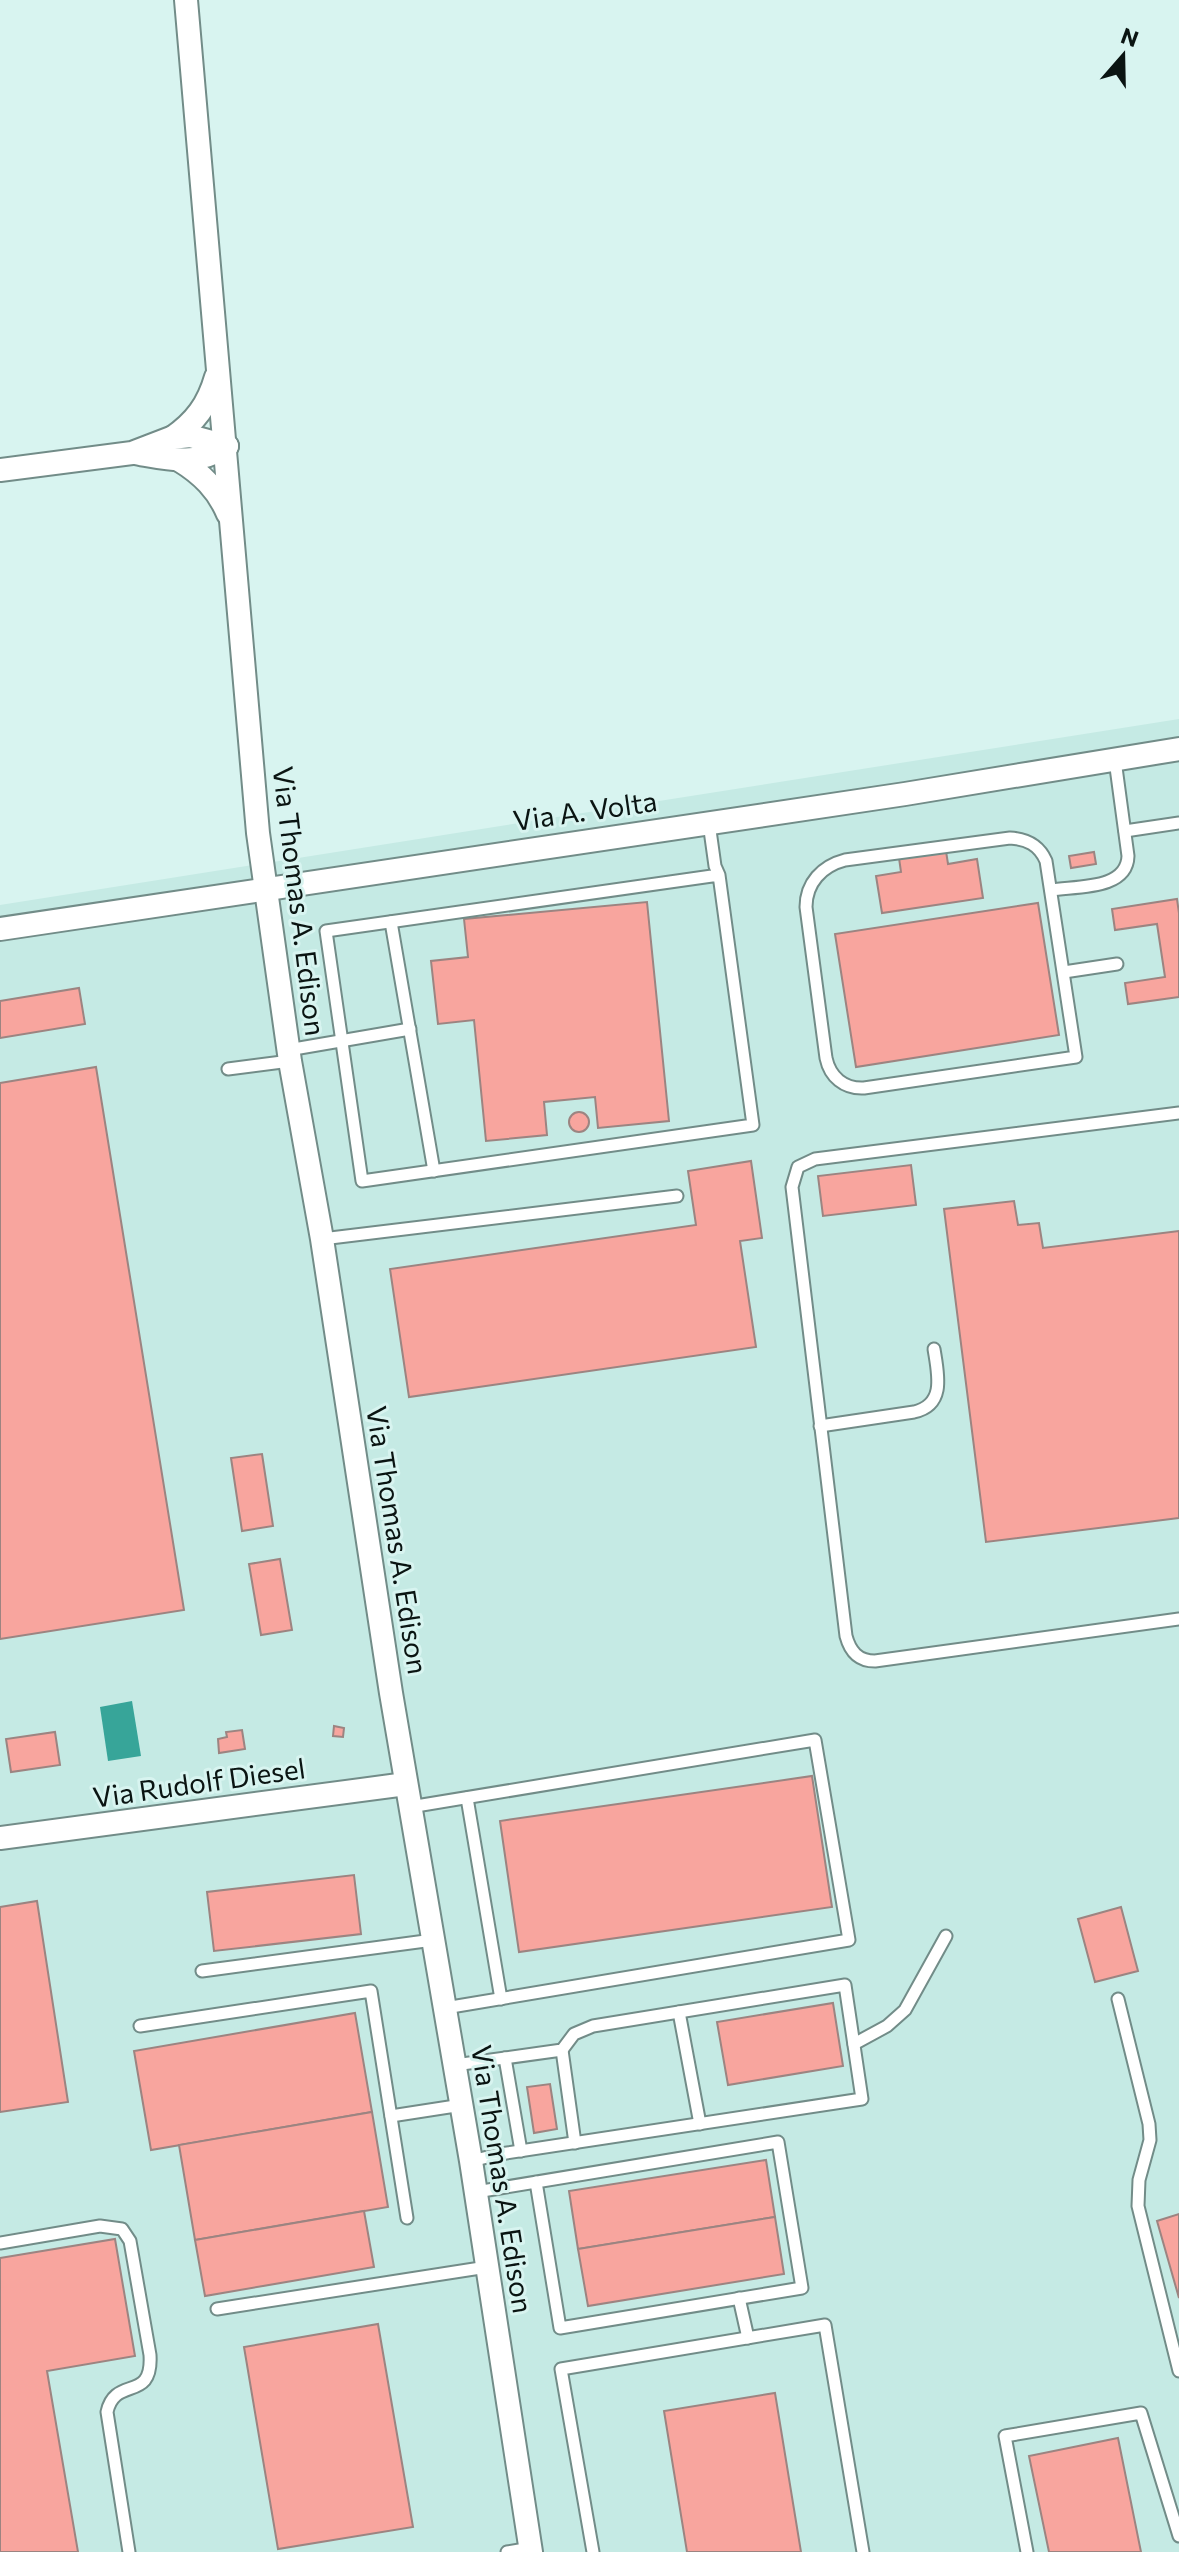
<svg xmlns="http://www.w3.org/2000/svg" width="1179" height="2552" font-family="Commissioner,sans-serif">
<style>
.built{fill:#c5eae4}
.water{fill:#37a599}
.building{fill:#f8a59e;stroke:#9c8481;stroke-width:2}
.lines{fill:none;stroke-linecap:round;stroke-linejoin:round}
.lane-casing{stroke:#728c88;stroke-width:15}
.street-casing{stroke:#728c88;stroke-width:26}
.lane{stroke:#fff;stroke-width:11}
.street{stroke:#fff;stroke-width:22}
.labels{text-anchor:middle;dominant-baseline:central;stroke-width:6;stroke-linejoin:round;paint-order:stroke}
.street-label{font-size:28px;fill:#0a1412;stroke:#d8f4f0}
</style>
<rect width="100%" height="100%" fill="#d8f4f0"/>
<path class="built" d="M 1179,719 L 1179,2552 L 0,2552 L 0,905 Z"/>
<path class="water" d="M 132,1701 L 141,1756 L 108,1761 L 100,1707 Z"/>
<g class="building">
<path d="M 946,851 L 948,864 L 977,859 L 983,898 L 882,913 L 876,876 L 901,872 L 899,858 Z"/>
<path d="M 1094,852 L 1096,864 L 1071,868 L 1069,856 Z"/>
<path d="M 1177,899 L 1179,913 L 1179,997 L 1128,1004 L 1125,983 L 1165,977 L 1157,924 L 1115,930 L 1112,909 Z"/>
<path d="M 647,902 L 669,1121 L 598,1128 L 595,1097 L 544,1102 L 547,1135 L 486,1141 L 474,1020 L 438,1024 L 431,961 L 468,957 L 464,919 Z"/>
<path d="M 1038,903 L 1059,1035 L 856,1067 L 835,934 Z"/>
<path d="M 79,988 L 85,1024 L 0,1038 L 0,1001 Z"/>
<path d="M 96,1067 L 184,1610 L 0,1639 L 0,1083 Z"/>
<circle cx="579" cy="1122" r="10"/>
<path d="M 751,1161 L 762,1238 L 740,1241 L 756,1347 L 409,1397 L 390,1269 L 696,1225 L 688,1171 Z"/>
<path d="M 911,1165 L 916,1205 L 823,1216 L 818,1176 Z"/>
<path d="M 1014,1201 L 1018,1225 L 1039,1223 L 1043,1248 L 1179,1231 L 1179,1518 L 986,1542 L 944,1209 Z"/>
<path d="M 262,1454 L 273,1526 L 242,1531 L 231,1458 Z"/>
<path d="M 280,1559 L 292,1630 L 261,1635 L 249,1564 Z"/>
<path d="M 334,1726 L 344,1728 L 343,1737 L 333,1736 Z"/>
<path d="M 242,1730 L 245,1749 L 219,1753 L 218,1739 L 227,1737 L 226,1732 Z"/>
<path d="M 55,1732 L 60,1765 L 11,1772 L 6,1739 Z"/>
<path d="M 812,1776 L 832,1907 L 519,1952 L 500,1821 Z"/>
<path d="M 354,1875 L 361,1934 L 214,1951 L 207,1892 Z"/>
<path d="M 37,1901 L 68,2102 L 0,2112 L 0,1907 Z"/>
<path d="M 1121,1907 L 1138,1971 L 1095,1982 L 1078,1919 Z"/>
<path d="M 833,2003 L 843,2066 L 728,2085 L 717,2022 Z"/>
<path d="M 355,2013 L 372,2112 L 151,2150 L 134,2051 Z"/>
<path d="M 550,2084 L 557,2129 L 534,2133 L 527,2087 Z"/>
<path d="M 372,2112 L 388,2207 L 195,2240 L 179,2145 Z"/>
<path d="M 766,2160 L 775,2217 L 578,2249 L 569,2191 Z"/>
<path d="M 364,2211 L 374,2267 L 205,2296 L 195,2240 Z"/>
<path d="M 1179,2214 L 1179,2298 L 1157,2221 Z"/>
<path d="M 775,2217 L 784,2274 L 588,2306 L 578,2249 Z"/>
<path d="M 115,2239 L 135,2356 L 47,2371 L 78,2552 L 0,2552 L 0,2258 Z"/>
<path d="M 378,2324 L 413,2527 L 278,2549 L 244,2347 Z"/>
<path d="M 775,2393 L 801,2552 L 687,2552 L 664,2411 Z"/>
<path d="M 1118,2438 L 1141,2552 L 1049,2552 L 1029,2456 Z"/>
</g>
<g class="lines">
<defs>
<g id="lane">
<path d="M 709,823 L 715,866 L 719,875 L 753,1125 L 362,1181 L 326,931 L 719,875"/>
<path d="M 1125,831 L 1179,823"/>
<path d="M 1010,838 C 1027,839 1039,845 1046,861 L 1076,1057 L 864,1088 C 844,1089 830,1077 826,1058 L 806,907 C 806,883 822,866 845,860 Z"/>
<path d="M 1051,890 C 1077,886 1127,890 1128,856 L 1115,760"/>
<path d="M 391,922 L 434,1171"/>
<path d="M 1064,972 L 1117,964"/>
<path d="M 288,1050 L 410,1029"/>
<path d="M 228,1069 L 290,1061"/>
<path d="M 1179,1113 L 815,1159 L 798,1167 L 792,1187 L 846,1636 C 850,1651 858,1661 875,1661 L 1179,1619"/>
<path d="M 322,1239 L 677,1196"/>
<path d="M 820,1426 L 914,1412 C 946,1405 938,1374 934,1349"/>
<path d="M 467,1798 L 501,1999"/>
<path d="M 410,1807 L 815,1740 L 849,1940 L 445,2008"/>
<path d="M 202,1971 L 433,1940"/>
<path d="M 1118,1999 L 1149,2124 L 1150,2140 L 1139,2180 L 1138,2206 L 1179,2371"/>
<path d="M 679,2012 L 700,2124"/>
<path d="M 140,2026 L 371,1991 L 407,2218"/>
<path d="M 854,2044 L 887,2026 L 905,2010 L 946,1936"/>
<path d="M 562,2050 L 575,2143"/>
<path d="M 505,2058 L 521,2151"/>
<path d="M 455,2065 L 562,2050 L 574,2034 L 593,2026 L 845,1985 L 862,2099 L 500,2154 L 471,2161"/>
<path d="M 391,2116 L 462,2105"/>
<path d="M 476,2192 L 778,2142 L 802,2288 L 560,2328 L 536,2182"/>
<path d="M 0,2243 L 100,2226 L 122,2229 L 130,2241 L 150,2355 C 153,2403 115,2375 107,2412 L 129,2552"/>
<path d="M 739,2298 L 748,2338"/>
<path d="M 217,2309 L 487,2267"/>
<path d="M 507,2552 L 531,2548"/>
<path d="M 593,2552 L 561,2369 L 825,2325 L 863,2552"/>
<path d="M 1027,2552 L 1005,2436 L 1141,2413 L 1179,2536"/>
</g>
<g id="street">
<path d="M 186,0 C 211,278 233,555 258,833 L 290,1061 L 322,1239 L 391,1693 L 471,2161 L 531,2552"/>
<path d="M 172,438 C 195,422 208,405 216,377"/>
<path d="M 134,453 C 169,459 194,467 227,446"/>
<path d="M 179,460 C 202,474 218,490 228,514"/>
<path d="M 0,470 L 132,453 L 171,438 L 190,436 L 227,446"/>
<path d="M 0,929 L 905,794 L 1179,749"/>
<path d="M 0,1838 L 406,1784"/>
</g>
</defs>
<use href="#lane" class="lane-casing"/>
<use href="#street" class="street-casing"/>
<use href="#lane" class="lane"/>
<use href="#street" class="street"/>
</g>
<g class="labels">
<g class="street-label">
<text transform="translate(585 810) rotate(-8)">Via A. Volta</text>
<text transform="translate(300 901) rotate(83)">Via Thomas A. Edison</text>
<text transform="translate(398 1540) rotate(81)">Via Thomas A. Edison</text>
<text transform="translate(199 1782) rotate(-8)">Via Rudolf Diesel</text>
<text transform="translate(503 2179) rotate(81)">Via Thomas A. Edison</text>
</g>
</g>
<g transform="translate(1123 56) rotate(20)" stroke="#d8f4f0" stroke-width="6" paint-order="stroke">
<path d="M0-6L14 30L0 20L-14 30Z" fill="#0a1412"/>
<text y="-12" font-size="22" font-weight="bold" text-anchor="middle" fill="#0a1412">N</text>
</g>
</svg>
